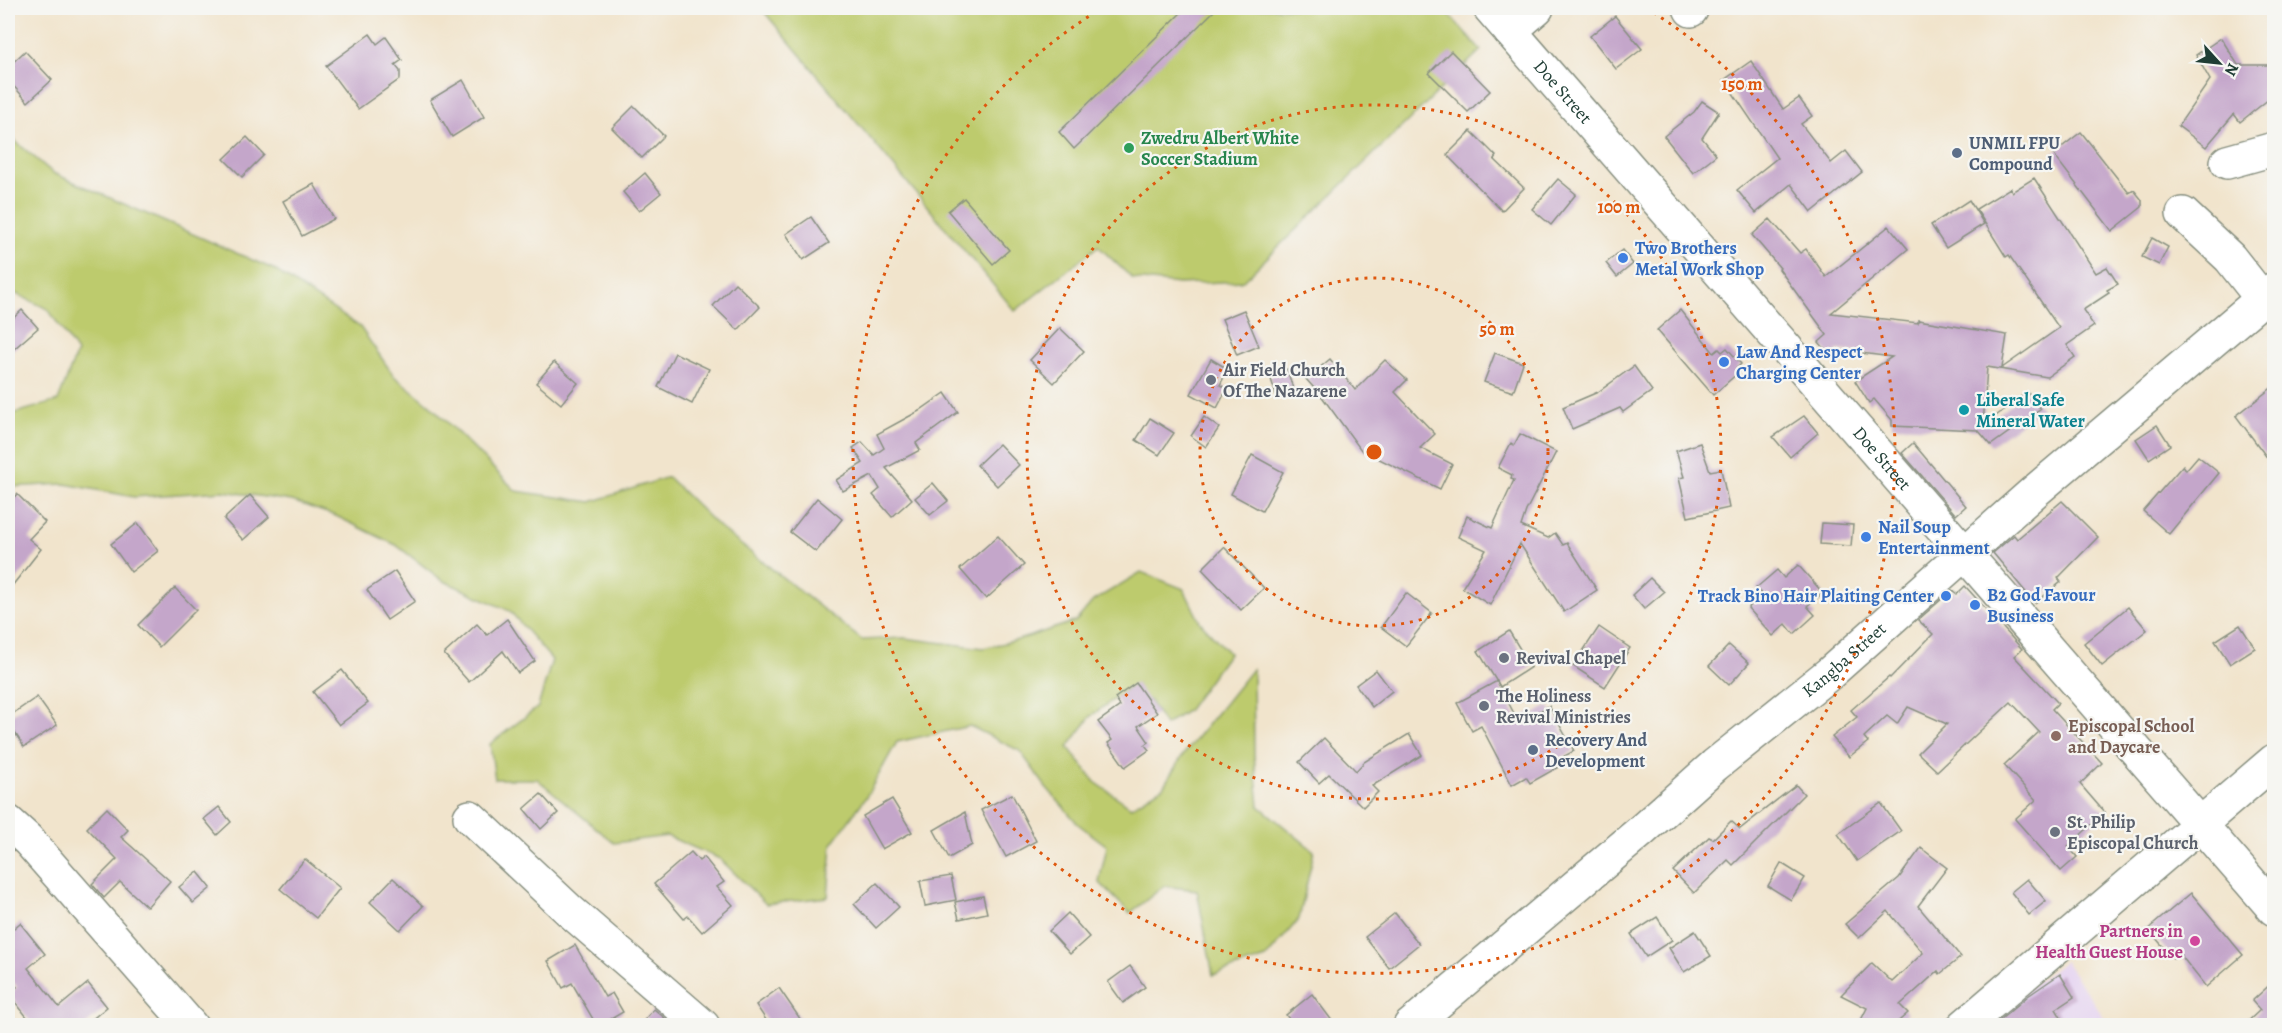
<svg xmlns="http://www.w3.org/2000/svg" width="2282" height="1033" font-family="Alegreya,serif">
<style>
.built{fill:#e5d3f1}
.green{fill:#bdcb6d;stroke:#6e8450;stroke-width:1.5}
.building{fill:#c4a6ca}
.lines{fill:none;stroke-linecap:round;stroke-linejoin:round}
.minor-casing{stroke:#889080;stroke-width:36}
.minor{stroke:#fff;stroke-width:33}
.ring{fill:none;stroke:#de580e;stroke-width:3;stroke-dasharray:3 6}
.leisure-dot{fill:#2e9e5b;stroke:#f6f6f2;stroke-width:2}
.service-dot{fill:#5c6f8a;stroke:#f6f6f2;stroke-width:2}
.shop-dot{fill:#3f7fe0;stroke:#f6f6f2;stroke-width:2}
.worship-dot{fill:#6b7280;stroke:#f6f6f2;stroke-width:2}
.culture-dot{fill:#0f9aa8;stroke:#f6f6f2;stroke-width:2}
.education-dot{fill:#8d6e63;stroke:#f6f6f2;stroke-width:2}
.hotel-dot{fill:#d1479c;stroke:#f6f6f2;stroke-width:2}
.labels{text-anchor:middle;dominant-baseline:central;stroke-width:4.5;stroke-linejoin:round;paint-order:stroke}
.street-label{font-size:18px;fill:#1f3d34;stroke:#f6f6f2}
.leisure-label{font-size:18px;font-weight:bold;fill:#27864d;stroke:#f6f6f2;text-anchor:start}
.service-label{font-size:18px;font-weight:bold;fill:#4e5e75;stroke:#f6f6f2;text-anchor:start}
.shop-label{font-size:18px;font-weight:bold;fill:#366cbe;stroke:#f6f6f2;text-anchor:start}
.worship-label{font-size:18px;font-weight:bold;fill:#5b616d;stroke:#f6f6f2;text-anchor:start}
.culture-label{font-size:18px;font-weight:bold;fill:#0d838f;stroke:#f6f6f2;text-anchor:start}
.education-label{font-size:18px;font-weight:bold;fill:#785e54;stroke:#f6f6f2;text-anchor:start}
.hotel-label{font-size:18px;font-weight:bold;fill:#b23c85;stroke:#f6f6f2;text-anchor:end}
.centre{fill:#de580e;stroke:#f6f6f2;stroke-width:3}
.ring-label{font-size:18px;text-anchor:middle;font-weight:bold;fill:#de580e;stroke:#f6f6f2;stroke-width:4.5;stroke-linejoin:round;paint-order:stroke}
</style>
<rect width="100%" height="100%" fill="#f6f6f2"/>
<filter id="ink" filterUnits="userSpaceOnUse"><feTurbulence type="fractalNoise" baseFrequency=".0167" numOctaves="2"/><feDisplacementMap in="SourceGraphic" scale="12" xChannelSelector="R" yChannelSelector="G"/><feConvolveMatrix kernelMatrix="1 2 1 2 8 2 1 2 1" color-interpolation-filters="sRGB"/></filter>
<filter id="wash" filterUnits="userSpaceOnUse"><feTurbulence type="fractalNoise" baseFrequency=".008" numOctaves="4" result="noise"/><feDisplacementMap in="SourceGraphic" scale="24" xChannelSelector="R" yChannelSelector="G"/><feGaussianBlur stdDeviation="1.35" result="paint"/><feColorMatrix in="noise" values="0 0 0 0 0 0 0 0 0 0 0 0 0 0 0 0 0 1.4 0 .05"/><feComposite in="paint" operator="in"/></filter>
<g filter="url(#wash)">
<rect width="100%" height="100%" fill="#f1e4cc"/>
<path class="built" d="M 2065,961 L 2109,1025 L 1995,1025 L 1991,1018 Z"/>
<g class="green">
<path d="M 761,8 L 1443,8 L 1481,50 L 1243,281 L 1179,284 L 1133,279 L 1098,246 L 1015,311 Z"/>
<path d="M 8,135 L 53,173 L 273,269 L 360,327 L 394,376 L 429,404 L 516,491 L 591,502 L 668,477 L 720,528 L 862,640 L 904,638 L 983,648 L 1018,640 L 1076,621 L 1093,601 L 1141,572 L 1184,589 L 1200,622 L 1229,653 L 1187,711 L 1165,725 L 1150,701 L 1128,689 L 1091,716 L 1068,747 L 1095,782 L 1131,807 L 1163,787 L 1183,755 L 1253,668 L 1254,755 L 1259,806 L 1314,851 L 1299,919 L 1266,958 L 1213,975 L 1197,890 L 1164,886 L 1130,913 L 1099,882 L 1107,846 L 1078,824 L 1046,787 L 1020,751 L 970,726 L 897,742 L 866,797 L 832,844 L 828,897 L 766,904 L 720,859 L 667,836 L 614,843 L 537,779 L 495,779 L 490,744 L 538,707 L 552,660 L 510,611 L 442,580 L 396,545 L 336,516 L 292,501 L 223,491 L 134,497 L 65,484 L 8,487 L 8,415 L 58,401 L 77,352 L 48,309 L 8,290 Z"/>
</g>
<g id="blocks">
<g class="building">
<path d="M 1186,8 L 1217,8 L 1074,149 L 1059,132 Z"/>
<path d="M 1615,16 L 1642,49 L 1616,69 L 1590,36 Z"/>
<path d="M 370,34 L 377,44 L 386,37 L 402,60 L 395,65 L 400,71 L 400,79 L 358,109 L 326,66 Z"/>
<path d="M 2221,38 L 2238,65 L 2271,65 L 2274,95 L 2240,122 L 2234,114 L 2206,147 L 2178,126 L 2210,80 L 2196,55 Z"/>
<path d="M 25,51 L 52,80 L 28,102 L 8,80 L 8,67 Z"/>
<path d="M 1451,51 L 1490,91 L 1468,112 L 1429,73 Z"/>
<path d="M 1751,61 L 1783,109 L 1799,98 L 1812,116 L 1801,124 L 1831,163 L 1846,151 L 1862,172 L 1812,212 L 1791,184 L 1756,213 L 1737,190 L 1777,158 L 1724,80 Z"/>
<path d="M 463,80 L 484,117 L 452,137 L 430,100 Z"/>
<path d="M 1702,101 L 1719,112 L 1702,138 L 1716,155 L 1693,173 L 1664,136 L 1694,112 Z"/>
<path d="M 634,106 L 664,136 L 642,158 L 612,128 Z"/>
<path d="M 1471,131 L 1496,156 L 1494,159 L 1524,188 L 1502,211 L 1447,155 Z"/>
<path d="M 2081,132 L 2129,193 L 2134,190 L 2142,200 L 2142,207 L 2112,231 L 2053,154 Z"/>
<path d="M 247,137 L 264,155 L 242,177 L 224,159 Z"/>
<path d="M 645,173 L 661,193 L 639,211 L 623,192 Z"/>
<path d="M 2034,178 L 2096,273 L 2107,267 L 2118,284 L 2107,290 L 2109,293 L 2083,310 L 2094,326 L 2067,345 L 2075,357 L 2047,377 L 1987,367 L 1983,426 L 2027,392 L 2041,409 L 1991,445 L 1978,430 L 1892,426 L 1892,420 L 1874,399 L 1869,403 L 1855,381 L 1892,357 L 1838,350 L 1831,356 L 1819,342 L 1827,335 L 1779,269 L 1780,268 L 1752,235 L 1770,219 L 1800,253 L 1806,249 L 1826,277 L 1889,226 L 1908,249 L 1831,313 L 1918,323 L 1918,320 L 2007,335 L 2002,368 L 2059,328 L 2009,255 L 2006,257 L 1976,209 L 2010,188 L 2012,192 Z"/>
<path d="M 1558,179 L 1576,194 L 1551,225 L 1532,209 Z"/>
<path d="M 314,184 L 334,219 L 302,236 L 283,201 Z"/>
<path d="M 964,198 L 1009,250 L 993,264 L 948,211 Z"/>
<path d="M 1969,200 L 1984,224 L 1946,248 L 1931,225 Z"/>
<path d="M 811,217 L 829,243 L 803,260 L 786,234 Z"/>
<path d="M 2152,238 L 2168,247 L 2159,265 L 2142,257 Z"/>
<path d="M 1622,250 L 1633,264 L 1617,277 L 1606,263 Z"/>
<path d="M 735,283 L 760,307 L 738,330 L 713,306 Z"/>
<path d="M 22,310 L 38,328 L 8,354 L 8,323 Z"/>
<path d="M 1244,310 L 1259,346 L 1237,355 L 1222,319 Z"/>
<path d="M 1680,310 L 1714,353 L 1719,349 L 1722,352 L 1727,348 L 1741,364 L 1736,369 L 1739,372 L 1713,395 L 1657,330 Z"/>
<path d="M 1060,328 L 1084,351 L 1054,383 L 1030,360 Z"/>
<path d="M 675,353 L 709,369 L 692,404 L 658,387 Z"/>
<path d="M 1495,353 L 1523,363 L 1513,392 L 1484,382 Z"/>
<path d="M 1211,359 L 1228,369 L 1220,385 L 1227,389 L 1217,408 L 1191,394 Z"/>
<path d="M 1330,359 L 1355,390 L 1385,360 L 1407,380 L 1395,392 L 1435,434 L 1420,448 L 1452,464 L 1440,489 L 1361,450 L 1323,398 L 1306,379 Z"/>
<path d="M 554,362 L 578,383 L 561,404 L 536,383 Z"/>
<path d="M 1634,366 L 1652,391 L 1623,412 L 1620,408 L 1572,429 L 1563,407 L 1598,392 Z"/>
<path d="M 1287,369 L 1294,392 L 1277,398 L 1270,376 Z"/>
<path d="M 2274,386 L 2274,467 L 2236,416 Z"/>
<path d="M 945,393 L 958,412 L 916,443 L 920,450 L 886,468 L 912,499 L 892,517 L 873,495 L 880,489 L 872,476 L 843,491 L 836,480 L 863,463 L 853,448 L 862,442 L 874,455 L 884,448 L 877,434 L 919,411 Z"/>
<path d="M 1804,416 L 1818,433 L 1790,457 L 1773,437 Z"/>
<path d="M 1204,417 L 1219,428 L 1206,447 L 1191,436 Z"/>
<path d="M 1150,418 L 1174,433 L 1159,455 L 1136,440 Z"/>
<path d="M 2157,425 L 2170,445 L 2149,459 L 2136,439 Z"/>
<path d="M 1520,434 L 1556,452 L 1526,511 L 1521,526 L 1548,538 L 1555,533 L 1563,545 L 1567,543 L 1597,590 L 1564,612 L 1520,544 L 1490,605 L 1462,588 L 1486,550 L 1458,537 L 1467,516 L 1492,528 L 1514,480 L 1511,479 L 1512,475 L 1498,468 L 1511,443 L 1514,445 Z"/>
<path d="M 1700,443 L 1710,471 L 1721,469 L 1729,508 L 1688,517 L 1679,478 L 1684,477 L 1676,451 Z"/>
<path d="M 1913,443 L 1966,506 L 1956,515 L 1902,453 Z"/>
<path d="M 999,444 L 1019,465 L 997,486 L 977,465 Z"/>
<path d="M 1252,455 L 1283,472 L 1262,511 L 1231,494 Z"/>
<path d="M 2198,456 L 2219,473 L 2169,534 L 2143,511 L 2183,465 L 2186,470 Z"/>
<path d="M 933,483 L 948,501 L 930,515 L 915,498 Z"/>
<path d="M 17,494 L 45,522 L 29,539 L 41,549 L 8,591 L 8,504 Z"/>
<path d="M 250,495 L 269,517 L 243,540 L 224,519 Z"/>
<path d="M 817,498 L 842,519 L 816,552 L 790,532 Z"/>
<path d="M 2062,501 L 2098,537 L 2058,578 L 2061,582 L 2035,603 L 1993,553 L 2014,535 L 2017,539 Z"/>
<path d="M 138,523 L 158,551 L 131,572 L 111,544 Z"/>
<path d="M 1822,523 L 1853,525 L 1851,546 L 1820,544 Z"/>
<path d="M 998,536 L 1024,565 L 986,599 L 960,569 Z"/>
<path d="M 1224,547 L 1264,588 L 1241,610 L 1202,569 Z"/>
<path d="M 1798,565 L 1823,593 L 1807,606 L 1815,615 L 1794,634 L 1786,624 L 1773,636 L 1748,608 L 1762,595 L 1756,588 L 1777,570 L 1784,578 Z"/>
<path d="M 395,571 L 415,601 L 387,620 L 367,590 Z"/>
<path d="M 1650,578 L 1664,592 L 1644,609 L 1632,595 Z"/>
<path d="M 1965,586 L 2022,649 L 2014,656 L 2058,703 L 2052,709 L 2102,763 L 2080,784 L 2105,813 L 2068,846 L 2077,857 L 2061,871 L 2015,819 L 2036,800 L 2004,765 L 2039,732 L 2011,702 L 1937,771 L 1918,753 L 1947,724 L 1908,707 L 1897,724 L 1887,716 L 1864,737 L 1868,742 L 1849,757 L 1832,737 L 1857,717 L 1851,710 L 1889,677 L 1890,678 L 1933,634 L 1918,620 L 1952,590 L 1957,594 Z"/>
<path d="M 175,588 L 196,610 L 159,647 L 138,625 Z"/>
<path d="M 1406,593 L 1432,613 L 1406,646 L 1381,627 Z"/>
<path d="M 2128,607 L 2147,630 L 2102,666 L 2084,643 Z"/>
<path d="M 507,619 L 535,661 L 518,673 L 503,651 L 469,682 L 444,654 L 477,624 L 487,635 Z"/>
<path d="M 2240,625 L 2255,648 L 2230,664 L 2215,641 Z"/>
<path d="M 1599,627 L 1630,648 L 1605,687 L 1573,666 Z"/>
<path d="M 1509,631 L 1531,667 L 1500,687 L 1478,651 Z"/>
<path d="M 1729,645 L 1749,663 L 1729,685 L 1709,666 Z"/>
<path d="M 342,670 L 368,703 L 339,725 L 313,692 Z"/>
<path d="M 1376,670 L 1392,691 L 1372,707 L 1356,685 Z"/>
<path d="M 1497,681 L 1517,719 L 1529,713 L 1530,716 L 1549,706 L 1574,751 L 1559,759 L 1562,765 L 1530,783 L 1526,777 L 1512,785 L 1481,726 L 1472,731 L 1457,703 Z"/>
<path d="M 1136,683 L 1157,713 L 1138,726 L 1149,742 L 1145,745 L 1149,750 L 1125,767 L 1108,743 L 1112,740 L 1098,722 L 1120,706 L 1115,698 Z"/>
<path d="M 37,697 L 57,725 L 24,747 L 8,722 L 8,717 Z"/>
<path d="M 1409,734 L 1422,755 L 1372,786 L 1378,792 L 1363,807 L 1329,774 L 1319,783 L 1299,762 L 1324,738 L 1356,771 L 1364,762 Z"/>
<path d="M 1796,785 L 1804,794 L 1733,865 L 1728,860 L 1694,893 L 1673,871 L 1709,837 L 1713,839 L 1731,821 L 1740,829 Z"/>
<path d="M 541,794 L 558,813 L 541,829 L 524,809 Z"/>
<path d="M 1012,794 L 1036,841 L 1006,857 L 981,810 Z"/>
<path d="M 892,799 L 912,832 L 882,849 L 863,816 Z"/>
<path d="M 1881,803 L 1901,831 L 1857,861 L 1838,834 Z"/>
<path d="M 219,807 L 231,822 L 217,835 L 204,819 Z"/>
<path d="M 107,808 L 128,830 L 121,837 L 170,881 L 147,907 L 120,882 L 104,898 L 92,884 L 117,859 L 87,828 Z"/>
<path d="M 965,812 L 972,845 L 949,858 L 934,830 Z"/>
<path d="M 1921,848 L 1947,868 L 1918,906 L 1961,957 L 1940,974 L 1938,971 L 1900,1005 L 1908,1013 L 1893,1026 L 1858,1026 L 1867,1008 L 1841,995 L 1872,963 L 1892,982 L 1923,953 L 1888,911 L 1859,938 L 1845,924 L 1899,878 Z"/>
<path d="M 691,852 L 699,861 L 704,857 L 724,882 L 717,887 L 733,905 L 702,932 L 688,916 L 684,919 L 654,884 Z"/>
<path d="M 305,859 L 340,888 L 316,918 L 280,889 Z"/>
<path d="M 1781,863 L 1805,878 L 1791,900 L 1768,886 Z"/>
<path d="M 198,872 L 211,888 L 193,903 L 179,887 Z"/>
<path d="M 951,876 L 956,900 L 925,906 L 920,881 Z"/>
<path d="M 393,878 L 423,906 L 400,930 L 370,902 Z"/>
<path d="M 2027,879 L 2046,901 L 2029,915 L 2011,892 Z"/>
<path d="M 877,883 L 899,907 L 876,928 L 854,904 Z"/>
<path d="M 2191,893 L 2243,955 L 2206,987 L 2179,953 L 2173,958 L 2148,929 Z"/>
<path d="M 983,896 L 987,913 L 959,919 L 955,902 Z"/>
<path d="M 1068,913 L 1089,937 L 1070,954 L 1049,931 Z"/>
<path d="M 1395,913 L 1419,944 L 1389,968 L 1365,937 Z"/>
<path d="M 1657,917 L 1672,940 L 1646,957 L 1631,934 Z"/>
<path d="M 20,923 L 45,954 L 28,968 L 59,1007 L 88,983 L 107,1007 L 84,1026 L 34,1026 L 9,994 L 17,987 L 12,981 L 8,984 L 8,933 Z"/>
<path d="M 1695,931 L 1711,956 L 1684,972 L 1669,948 Z"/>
<path d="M 575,945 L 605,997 L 612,993 L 623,1012 L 599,1026 L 597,1026 L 572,983 L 563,988 L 548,961 Z"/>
<path d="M 1130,966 L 1145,987 L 1123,1003 L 1108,982 Z"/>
<path d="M 2060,974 L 2074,997 L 2056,1009 L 2066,1026 L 1993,1026 L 2028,996 Z"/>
<path d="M 2274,981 L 2274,1026 L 2243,1026 L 2260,1010 L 2252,1001 Z"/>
<path d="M 779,988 L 805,1026 L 770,1026 L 756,1005 Z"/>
<path d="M 1312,994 L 1336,1026 L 1294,1026 L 1286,1015 Z"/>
<path d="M 654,1009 L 674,1026 L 639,1026 Z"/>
</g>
</g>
</g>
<g filter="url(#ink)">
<use href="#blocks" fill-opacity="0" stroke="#889080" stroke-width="1.5"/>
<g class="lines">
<defs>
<g id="minor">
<path id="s1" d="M 1490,8 L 2274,909"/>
<path d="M 1690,8 L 1691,10"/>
<path d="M 1510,31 L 1537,8"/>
<path d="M 2227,162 L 2274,149"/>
<path d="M 2183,214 L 2230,258 L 2263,300"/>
<path d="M 470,817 L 570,911 L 703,1026"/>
<path d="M 8,822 L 28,840 L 191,1026"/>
<path id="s2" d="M 1410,1026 L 1640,832 L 1715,765 L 1830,673 L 2034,492 L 2274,289"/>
<path d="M 1964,1026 L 2274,761"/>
</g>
</defs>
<use href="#minor" class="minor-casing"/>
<use href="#minor" class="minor"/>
</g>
</g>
<g class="ring">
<circle cx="1374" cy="452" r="174"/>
<circle cx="1374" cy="452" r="347"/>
<path d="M1646 8A521 521 0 1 1 1102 8"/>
</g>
<circle class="leisure-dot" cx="1129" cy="148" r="6"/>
<g class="service-dot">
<circle cx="1957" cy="153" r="6"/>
<circle cx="1533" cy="750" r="6"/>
</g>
<g class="shop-dot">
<circle cx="1623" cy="258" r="6"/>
<circle cx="1724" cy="362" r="6"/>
<circle cx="1866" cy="537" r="6"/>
<circle cx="1946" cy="596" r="6"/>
<circle cx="1975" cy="605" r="6"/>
</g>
<g class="worship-dot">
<circle cx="1211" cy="380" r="6"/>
<circle cx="1504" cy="658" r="6"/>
<circle cx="1484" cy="706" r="6"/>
<circle cx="2055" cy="832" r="6"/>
</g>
<circle class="culture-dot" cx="1964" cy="410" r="6"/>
<circle class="education-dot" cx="2056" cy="736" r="6"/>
<circle class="hotel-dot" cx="2195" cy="941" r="6"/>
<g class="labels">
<g class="street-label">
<text stroke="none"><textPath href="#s1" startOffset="111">Doe Street</textPath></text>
<text stroke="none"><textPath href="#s1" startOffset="597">Doe Street</textPath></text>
<text stroke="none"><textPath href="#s2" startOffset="568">Kangba Street</textPath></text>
</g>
<g class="leisure-label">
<text x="1141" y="138">Zwedru Albert White<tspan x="1141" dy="21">Soccer Stadium</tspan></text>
</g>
<g class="service-label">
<text x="1969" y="143">UNMIL FPU<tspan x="1969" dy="21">Compound</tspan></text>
<text x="1545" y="740">Recovery And<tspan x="1545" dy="21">Development</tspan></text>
</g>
<g class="shop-label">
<text x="1635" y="248">Two Brothers<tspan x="1635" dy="21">Metal Work Shop</tspan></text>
<text x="1736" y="352">Law And Respect<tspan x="1736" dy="21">Charging Center</tspan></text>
<text x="1878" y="527">Nail Soup<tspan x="1878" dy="21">Entertainment</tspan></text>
<text x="1987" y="595">B2 God Favour<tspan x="1987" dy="21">Business</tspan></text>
<text x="1934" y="596" text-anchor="end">Track Bino Hair Plaiting Center</text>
</g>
<g class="worship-label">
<text x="1223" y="370">Air Field Church<tspan x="1223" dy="21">Of The Nazarene</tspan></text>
<text x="1516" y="658">Revival Chapel</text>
<text x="1496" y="696">The Holiness<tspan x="1496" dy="21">Revival Ministries</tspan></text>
<text x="2067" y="822">St. Philip<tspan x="2067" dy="21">Episcopal Church</tspan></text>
</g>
<g class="culture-label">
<text x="1976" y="400">Liberal Safe<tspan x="1976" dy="21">Mineral Water</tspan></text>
</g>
<g class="education-label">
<text x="2068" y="726">Episcopal School<tspan x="2068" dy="21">and Daycare</tspan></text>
</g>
<g class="hotel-label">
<text x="2183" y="931">Partners in<tspan x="2183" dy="21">Health Guest House</tspan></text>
</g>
</g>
<circle cx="1374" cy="452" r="9" class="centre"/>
<g class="ring-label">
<text x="1742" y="90">150 m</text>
<text x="1619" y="213">100 m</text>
<text x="1497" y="335">50 m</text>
</g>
<rect width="2282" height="1033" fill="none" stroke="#f6f6f2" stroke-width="30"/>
<g transform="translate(2219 63) rotate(117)" stroke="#f6f6f2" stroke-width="4.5" paint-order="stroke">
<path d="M0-4.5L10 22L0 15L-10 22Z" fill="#1f3d34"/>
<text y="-9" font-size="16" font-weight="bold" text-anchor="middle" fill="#1f3d34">N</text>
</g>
</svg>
